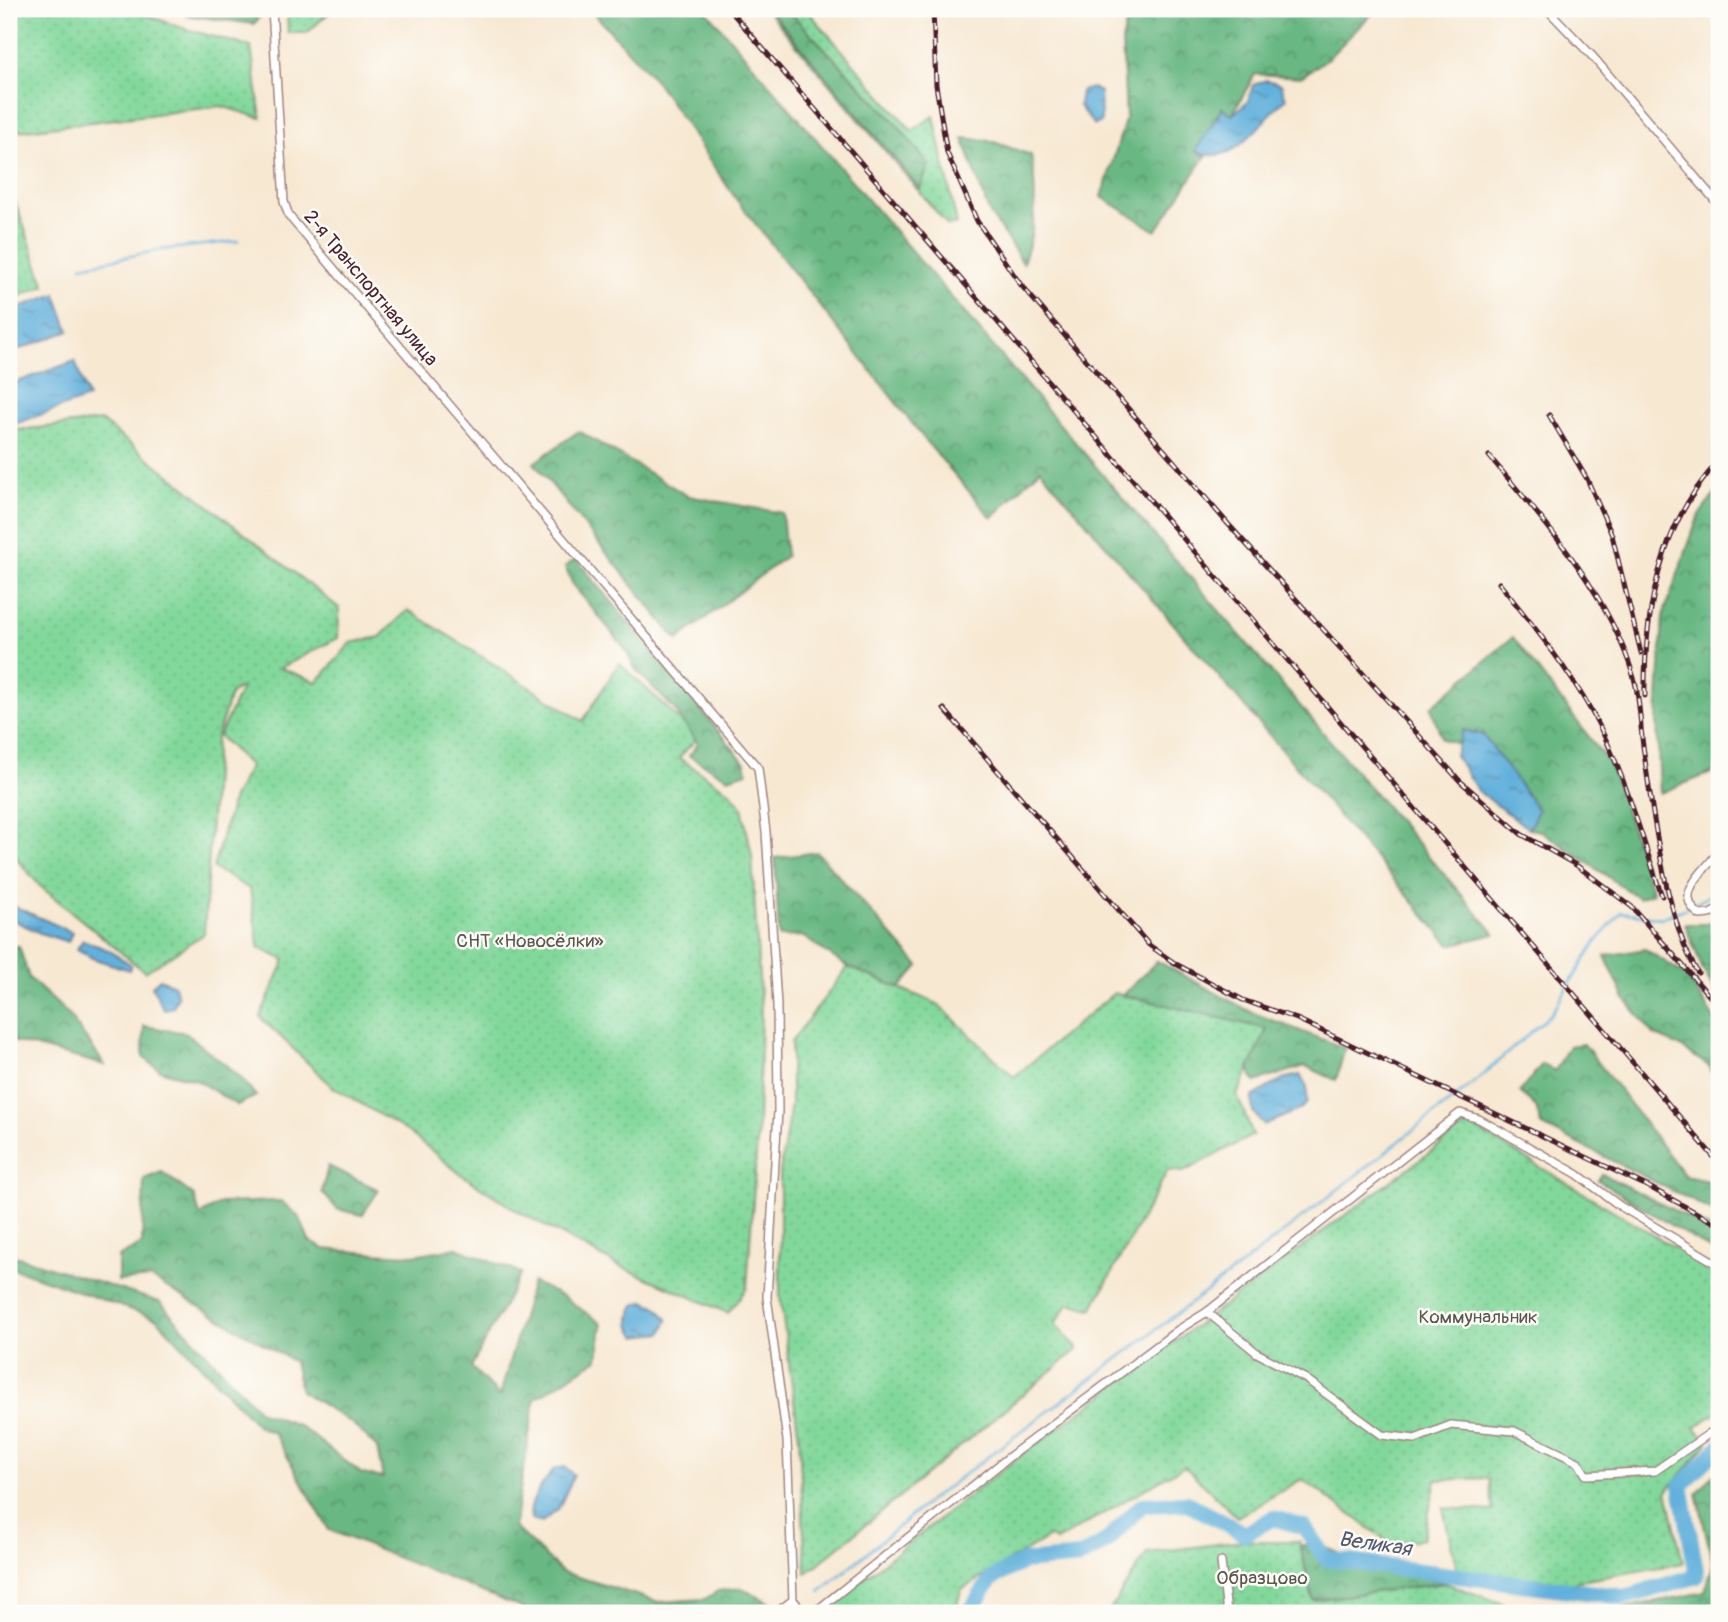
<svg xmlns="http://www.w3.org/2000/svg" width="1728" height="1622" font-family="Pangolin,sans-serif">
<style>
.green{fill:url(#green-dots);stroke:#667c63;stroke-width:2}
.forest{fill:url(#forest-crowns);stroke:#5a6c57;stroke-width:2}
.water{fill:url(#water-ripples);stroke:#566884;stroke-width:2}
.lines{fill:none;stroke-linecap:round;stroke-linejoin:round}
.stream{stroke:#62b1dc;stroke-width:2.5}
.river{stroke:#62b1dc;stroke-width:16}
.minor-casing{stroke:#a0847e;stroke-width:10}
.minor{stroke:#fff;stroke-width:7}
.rail-casing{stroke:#4a1f2b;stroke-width:5}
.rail{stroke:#fdfcf7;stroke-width:2.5;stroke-dasharray:8;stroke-linecap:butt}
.labels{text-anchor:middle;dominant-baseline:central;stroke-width:5;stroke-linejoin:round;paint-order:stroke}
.street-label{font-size:19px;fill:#4a1f2b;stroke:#fdfcf7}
.park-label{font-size:19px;fill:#5b564d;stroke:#fdfcf7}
.water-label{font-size:21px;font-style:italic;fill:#545972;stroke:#fdfcf7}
</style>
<defs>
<pattern id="green-dots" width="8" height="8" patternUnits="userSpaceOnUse" patternTransform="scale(1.75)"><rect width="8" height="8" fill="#82d89b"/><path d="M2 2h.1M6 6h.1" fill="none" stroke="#72b986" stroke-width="1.8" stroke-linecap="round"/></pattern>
<pattern id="forest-crowns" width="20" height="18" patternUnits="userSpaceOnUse" patternTransform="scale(1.75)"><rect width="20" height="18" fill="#69b883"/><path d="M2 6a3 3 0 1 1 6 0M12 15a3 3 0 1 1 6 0" fill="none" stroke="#58956b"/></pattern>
<pattern id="water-ripples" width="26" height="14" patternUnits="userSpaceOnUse" patternTransform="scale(1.75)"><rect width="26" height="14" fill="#62b1dc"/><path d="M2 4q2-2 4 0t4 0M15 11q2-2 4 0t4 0" fill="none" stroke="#538fb3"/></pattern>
</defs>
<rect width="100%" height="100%" fill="#fdfcf7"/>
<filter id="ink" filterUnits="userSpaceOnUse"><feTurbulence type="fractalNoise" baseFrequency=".0143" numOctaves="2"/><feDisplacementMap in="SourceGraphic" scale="14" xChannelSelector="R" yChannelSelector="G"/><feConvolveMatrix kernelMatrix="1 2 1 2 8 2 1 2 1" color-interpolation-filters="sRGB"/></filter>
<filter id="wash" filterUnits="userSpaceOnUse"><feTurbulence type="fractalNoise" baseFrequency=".00686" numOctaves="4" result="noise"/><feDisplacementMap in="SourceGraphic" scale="28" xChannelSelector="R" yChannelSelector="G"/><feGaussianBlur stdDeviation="1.57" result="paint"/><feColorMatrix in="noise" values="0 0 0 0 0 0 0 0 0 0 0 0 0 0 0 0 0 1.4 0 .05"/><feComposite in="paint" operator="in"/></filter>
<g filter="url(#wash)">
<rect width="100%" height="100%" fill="#f7e8d2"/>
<g class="green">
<path d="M 9,9 L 131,9 L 182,28 L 251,47 L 261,118 L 221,106 L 9,132 Z"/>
<path d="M 287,9 L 333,9 L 307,33 L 288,33 Z"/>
<path d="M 766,9 L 806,9 L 912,131 L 934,116 L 957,224 L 948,226 Z"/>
<path d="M 9,184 L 45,286 L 9,300 Z"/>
<path d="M 101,421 L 339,608 L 338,638 L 280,668 L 317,682 L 351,643 L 380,637 L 408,610 L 583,721 L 619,663 L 698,737 L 679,758 L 730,792 L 742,807 L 752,856 L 761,1013 L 758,1126 L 747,1288 L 728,1313 L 617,1265 L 516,1210 L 459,1173 L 410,1133 L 333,1087 L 260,1017 L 285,960 L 259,948 L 250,889 L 213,868 L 233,798 L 250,766 L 219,736 L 242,687 L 231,693 L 216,739 L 204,934 L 145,972 L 40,886 L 9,850 L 9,431 Z"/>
<path d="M 848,967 L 938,1004 L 1014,1077 L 1114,993 L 1268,1029 L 1237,1095 L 1253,1135 L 1183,1172 L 1168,1170 L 1092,1309 L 1069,1303 L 1055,1324 L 1078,1349 L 806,1574 L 799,1438 L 780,1296 L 780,1171 L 791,1104 L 791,1042 Z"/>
<path d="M 1468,1124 L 1719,1274 L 1719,1411 L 1695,1427 L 1708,1443 L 1667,1491 L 1683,1563 L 1552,1586 L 1457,1570 L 1443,1508 L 1493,1511 L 1489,1478 L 1436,1480 L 1423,1539 L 1391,1544 L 1302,1479 L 1237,1517 L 1184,1466 L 1056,1541 L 1049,1537 L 961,1590 L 955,1613 L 819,1613 L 1006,1467 Z"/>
<path d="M 1241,1541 L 1299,1541 L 1313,1600 L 1445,1583 L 1504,1604 L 1506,1613 L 1108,1613 L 1147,1553 Z"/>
</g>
<g class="forest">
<path d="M 185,9 L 265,9 L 254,24 L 185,15 Z"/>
<path d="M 590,9 L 705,9 L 1495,934 L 1450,945 L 1040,469 L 992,518 L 930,446 L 736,199 L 656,81 Z"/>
<path d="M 769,9 L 787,9 L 894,121 L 929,165 L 920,189 Z"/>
<path d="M 1130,9 L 1377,9 L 1328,58 L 1301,77 L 1255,74 L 1232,115 L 1222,108 L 1196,151 L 1206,156 L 1156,231 L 1102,197 L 1126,117 L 1122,40 Z"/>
<path d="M 963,138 L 991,141 L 1031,155 C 1037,191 1037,228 1023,263 L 989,212 Z"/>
<path d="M 579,431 L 688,496 L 782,513 L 786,556 L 677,640 L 534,463 Z"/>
<path d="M 1719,489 L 1719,770 L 1660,793 L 1657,719 L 1663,616 L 1699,515 Z"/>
<path d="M 576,559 L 745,763 L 747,772 L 728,778 L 689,756 L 698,744 L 677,712 L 636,670 L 624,647 L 573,585 L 565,567 Z"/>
<path d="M 1513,637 L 1611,766 L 1653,893 L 1639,898 L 1541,831 L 1529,829 L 1537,809 L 1483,735 L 1464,730 L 1458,744 L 1442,739 L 1431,707 Z"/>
<path d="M 817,852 L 919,966 L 900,988 L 848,967 L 802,936 L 779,937 L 775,858 Z"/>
<path d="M 1719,918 L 1719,997 L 1703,970 L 1685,924 L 1706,924 Z"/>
<path d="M 9,946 L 19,946 L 29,978 L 68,1014 L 105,1065 L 9,1040 Z"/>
<path d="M 1645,949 L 1687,976 L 1719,1026 L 1719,1093 L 1710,1067 L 1679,1046 L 1654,1035 L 1625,999 L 1605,956 Z"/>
<path d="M 1157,961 L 1251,1012 L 1345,1048 L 1336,1080 L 1305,1066 L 1255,1082 L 1249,1069 L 1267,1029 L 1123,995 Z"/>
<path d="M 144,1026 L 186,1033 L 239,1076 L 256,1096 L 237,1105 L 198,1081 L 160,1070 L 143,1057 Z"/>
<path d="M 1584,1044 L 1685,1176 L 1717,1183 L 1719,1214 L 1541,1125 L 1536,1107 L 1520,1092 L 1542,1064 L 1555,1071 L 1569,1046 Z"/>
<path d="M 328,1166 L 379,1190 L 362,1215 L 337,1209 L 322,1192 Z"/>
<path d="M 162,1172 L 194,1196 L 200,1215 L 221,1203 L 281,1201 L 300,1218 L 309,1241 L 324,1249 L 370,1253 L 413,1255 L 456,1248 L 521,1273 L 471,1367 L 500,1396 L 532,1282 L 564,1297 L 602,1324 L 598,1359 L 535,1399 L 514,1527 L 562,1572 L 659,1602 L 705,1599 L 718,1591 L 741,1588 L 773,1604 L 760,1613 L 534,1613 L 329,1530 L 274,1433 L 259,1427 L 157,1319 L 9,1267 L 9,1254 L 160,1302 L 260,1412 L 298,1425 L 362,1474 L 383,1478 L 377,1448 L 353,1424 L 301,1391 L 294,1362 L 151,1278 L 118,1281 L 118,1257 L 142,1244 L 144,1179 Z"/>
<path d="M 1602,1174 L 1719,1233 L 1719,1255 L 1598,1180 Z"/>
<path d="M 1719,1469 L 1719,1613 L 1598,1613 L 1705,1592 L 1713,1565 L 1697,1493 Z"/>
<path d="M 1314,1542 C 1355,1563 1400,1573 1445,1583 L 1313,1600 L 1300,1546 Z"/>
</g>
<g class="water">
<path d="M 1266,80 L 1281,84 L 1286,99 C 1258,121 1237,170 1195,151 L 1223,108 L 1232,115 L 1248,101 L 1253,85 Z"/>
<path d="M 1092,88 L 1100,92 L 1101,122 L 1094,125 L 1079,106 L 1081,91 Z"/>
<path d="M 56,294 L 69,331 L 9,353 L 9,311 Z"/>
<path d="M 75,361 L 88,398 L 15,424 L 9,407 L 9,385 Z"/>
<path d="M 1463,730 L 1483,735 L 1538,810 L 1529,829 L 1478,791 L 1455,755 Z"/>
<path d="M 9,904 L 72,932 L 68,942 L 40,933 L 9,918 Z"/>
<path d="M 83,940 L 108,950 L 131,965 L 129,970 L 92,958 L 77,949 Z"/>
<path d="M 160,979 L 174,985 L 178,996 L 173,1007 L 164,1010 L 152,986 Z"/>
<path d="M 1300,1075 L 1307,1087 L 1307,1103 L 1299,1110 L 1264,1125 L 1253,1112 L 1252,1097 L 1283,1079 Z"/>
<path d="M 644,1301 L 656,1306 L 668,1320 L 662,1333 L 637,1336 C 627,1325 629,1317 635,1305 Z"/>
<path d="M 565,1467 L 574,1475 L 559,1508 L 542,1522 L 531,1519 C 527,1501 544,1483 554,1469 Z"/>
</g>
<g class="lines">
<g class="stream">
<path d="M 82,266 L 160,250 L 238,241"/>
<path d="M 1697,903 L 1719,890"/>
<path d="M 820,1592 L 929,1501 L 1243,1264 L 1476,1081 L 1551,1014 L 1594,945 L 1621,912 L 1661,918 L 1687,908"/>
</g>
<path class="river" d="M 969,1613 L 991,1579 L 1023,1562 L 1080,1557 L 1106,1542 L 1142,1505 L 1187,1503 L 1245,1534 L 1273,1518 L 1304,1527 L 1326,1559 L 1625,1597 L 1697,1576 L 1681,1486 L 1719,1447"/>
</g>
</g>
<g filter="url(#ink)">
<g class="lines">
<defs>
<g id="minor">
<path d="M 272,9 L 284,202 L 289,216 L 758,768 L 766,832 L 777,1005 L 778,1111 L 767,1297 L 787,1440 L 793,1600 L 804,1612 L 820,1608 L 1009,1457 L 1178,1330 L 1207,1312 L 1460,1113 L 1479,1119 L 1577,1174 L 1620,1206 L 1719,1265"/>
<path d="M 1547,9 L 1594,58 L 1719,205"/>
<path d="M 1719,851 C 1706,871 1671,893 1700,915 L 1710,914 L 1719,909"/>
<path d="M 1207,1312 L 1257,1353 L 1306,1379 L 1382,1435 L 1415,1439 L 1451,1425 L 1514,1431 L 1578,1462 L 1586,1475 L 1655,1471 L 1710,1433 L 1715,1438 L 1719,1436"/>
<path d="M 1221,1562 L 1227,1613"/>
<path d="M 776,1613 L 793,1600"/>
</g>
</defs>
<use href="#minor" class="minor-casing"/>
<use href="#minor" class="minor"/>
<defs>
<g id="rail">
<path d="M 729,9 L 1719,1163"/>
<path d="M 933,9 L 936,85 L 947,153 L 977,221 L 1021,285 L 1229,525 L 1460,781 L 1521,834 L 1576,865 L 1632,907 L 1719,1007"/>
<path d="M 1549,415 L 1587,479 L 1612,535 L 1641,653"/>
<path d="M 1489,456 C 1545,522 1609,593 1634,678 C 1640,699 1640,724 1643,746 C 1652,808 1666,922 1698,973"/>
<path d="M 1499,583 C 1533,625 1567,667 1593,714 C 1624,770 1641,836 1662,896"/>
<path d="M 1645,696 C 1644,613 1659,524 1719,461"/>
<path d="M 944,709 L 1149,945 L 1176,964 L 1243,1000 L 1297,1019 L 1651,1188 L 1719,1225"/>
</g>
</defs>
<use href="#rail" class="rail-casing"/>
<use href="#rail" class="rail"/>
</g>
</g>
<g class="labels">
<g class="street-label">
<text transform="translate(371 288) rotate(50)">2-я Транспортная улица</text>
</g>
<g class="park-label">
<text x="530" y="941">СНТ «Новосёлки»</text>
<text x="1478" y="1317">Коммунальник</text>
<text x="1262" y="1578">Образцово</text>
</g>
<g class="water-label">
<text transform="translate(1375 1544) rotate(8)">Великая</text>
</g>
</g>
<rect width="1728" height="1622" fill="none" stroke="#fdfcf7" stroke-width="35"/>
</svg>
